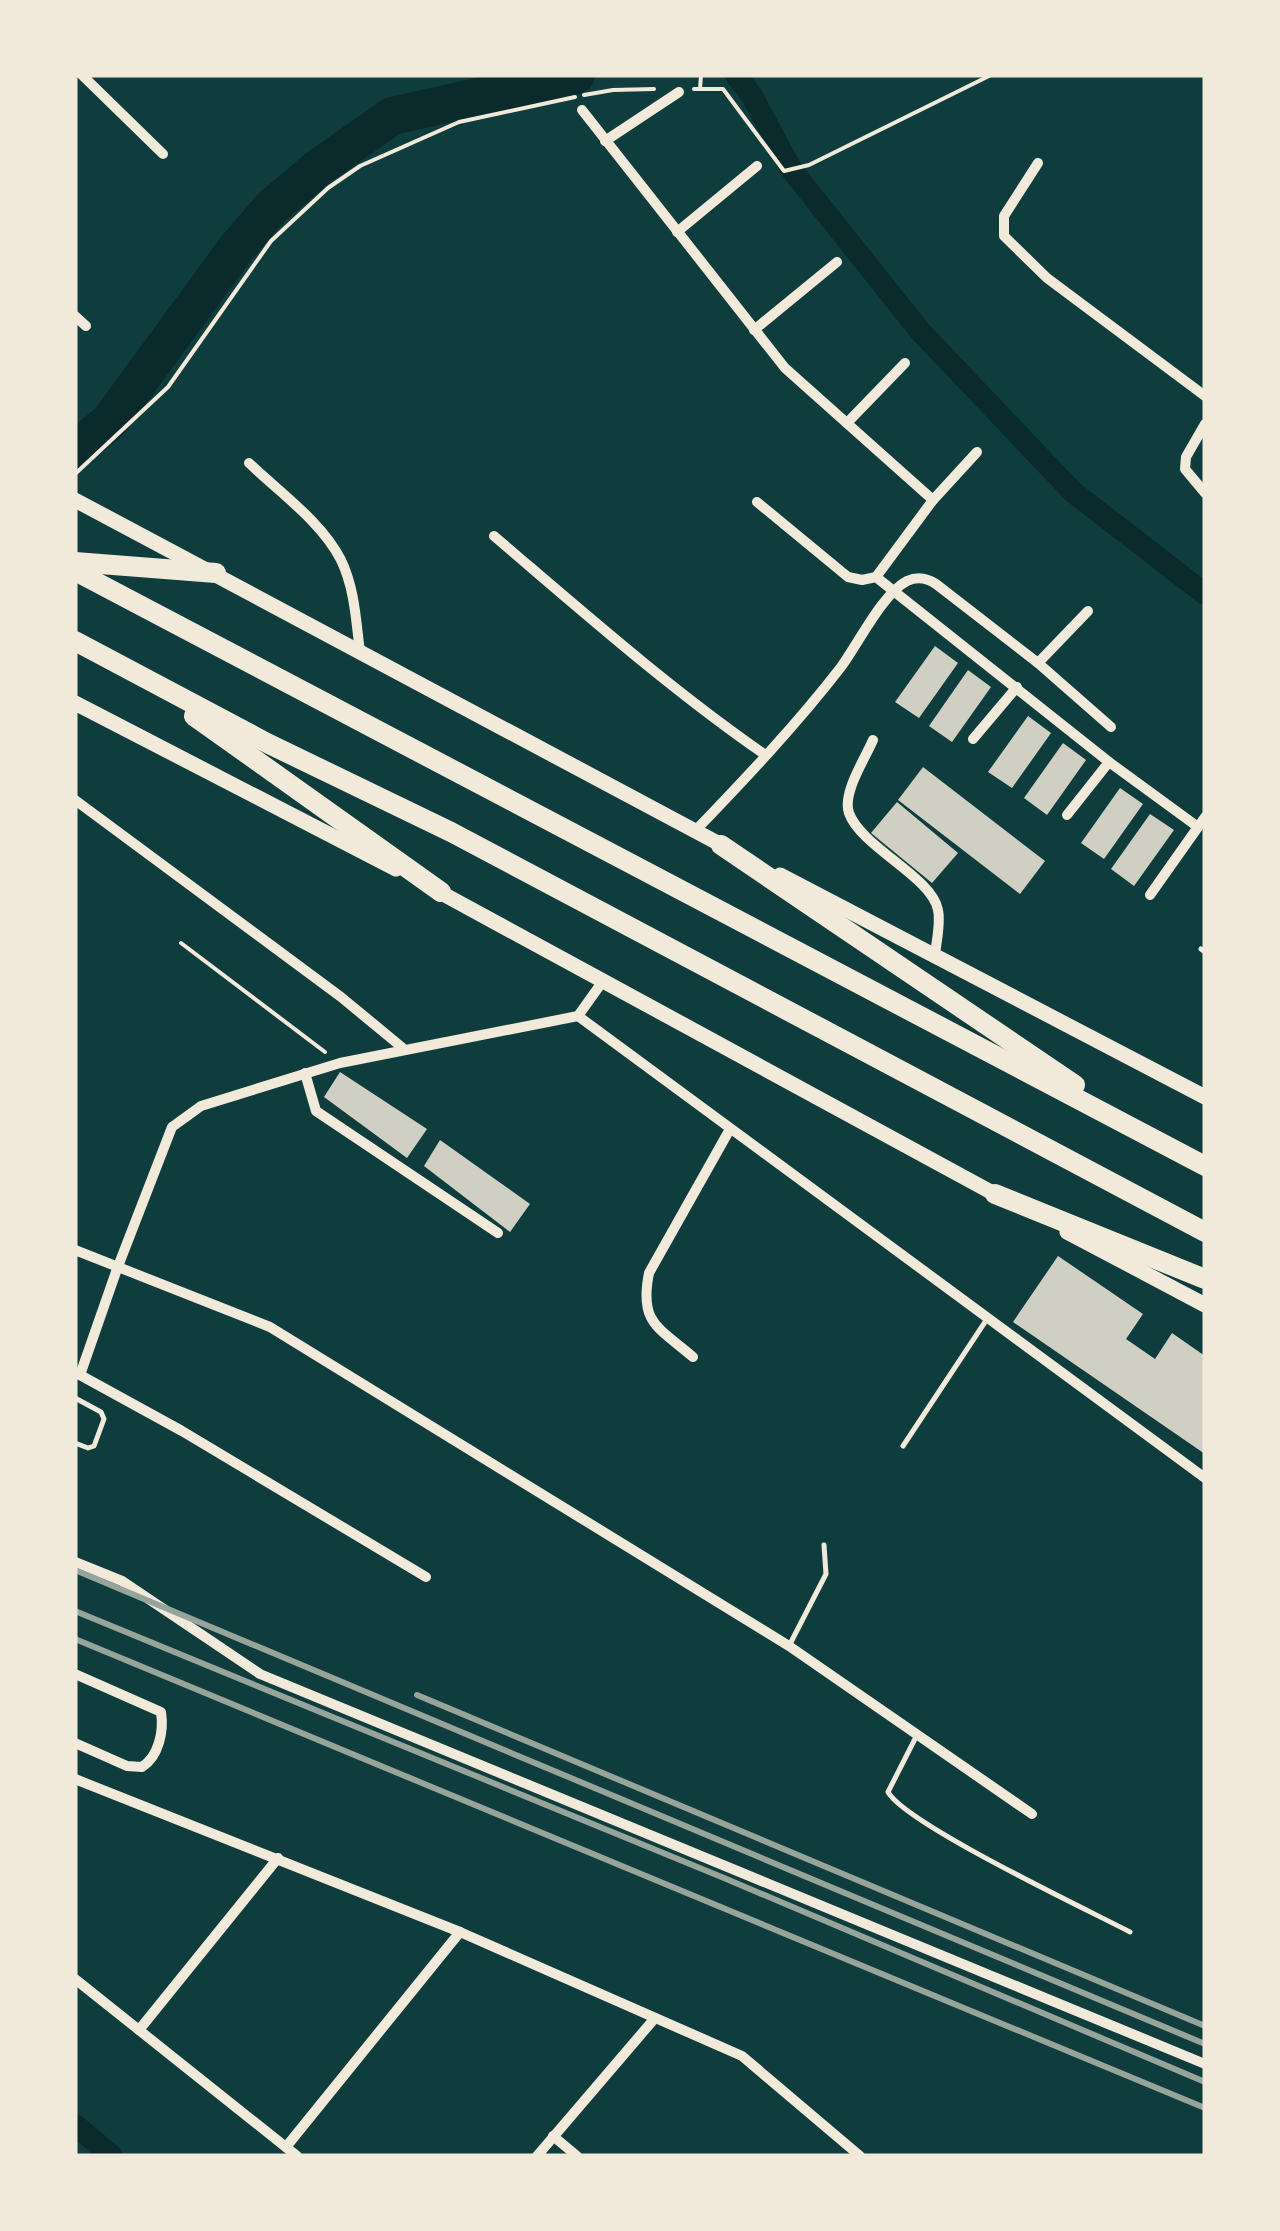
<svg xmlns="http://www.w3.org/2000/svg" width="1280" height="2231" font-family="Poppins,sans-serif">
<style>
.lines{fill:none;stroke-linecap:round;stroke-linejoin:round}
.canal{stroke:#0a2a2b;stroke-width:22}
.river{stroke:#0a2a2b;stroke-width:38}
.building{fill:#cfcfc3}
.path{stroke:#f1e9da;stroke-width:4}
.service{stroke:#f1e9da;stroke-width:5}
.minor{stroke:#f1e9da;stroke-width:10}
.secondary{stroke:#f1e9da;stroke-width:15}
.motorway{stroke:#f1e9da;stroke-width:20}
.rail{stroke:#97a49c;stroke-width:6}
</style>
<rect width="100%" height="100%" fill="#0f3d3e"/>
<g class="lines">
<g class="canal">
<path d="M 736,75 L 752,96 L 791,169 L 920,331 L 1073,492 L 1205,594"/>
<path d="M 75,2125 L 112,2156"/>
</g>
<path class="river" d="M 75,450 L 109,422 L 235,250 L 272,207 L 318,168 L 392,116 L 576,75"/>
</g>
<g class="building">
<path d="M 935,646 L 958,663 L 919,718 L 895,702 Z"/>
<path d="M 968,670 L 991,687 L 952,742 L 929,726 Z"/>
<path d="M 1028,716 L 1051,733 L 1012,788 L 988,772 Z"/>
<path d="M 1063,743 L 1086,760 L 1047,815 L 1024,798 Z"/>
<path d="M 923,767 L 1045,861 L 1020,894 L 898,800 Z"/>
<path d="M 1120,788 L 1143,804 L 1104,859 L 1081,843 Z"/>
<path d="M 897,802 L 958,853 L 932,883 L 871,833 Z"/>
<path d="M 1150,814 L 1174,830 L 1134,886 L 1111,869 Z"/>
<path d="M 340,1072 L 427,1129 L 407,1158 L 324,1097 Z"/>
<path d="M 440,1140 L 530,1204 L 510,1232 L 424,1166 Z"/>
<path d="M 1058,1256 L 1143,1314 L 1126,1339 L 1155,1359 L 1172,1333 L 1205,1356 L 1205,1454 L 1013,1322 Z"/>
</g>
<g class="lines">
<g class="path">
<path d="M 418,75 L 420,75"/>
<path d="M 694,89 L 723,89 L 784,171 L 809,165 L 991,75"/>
<path d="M 700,89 L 701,75"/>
<path d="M 584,95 L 613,90 L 654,89"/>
<path d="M 75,474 L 168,387 L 271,241 L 328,188 L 360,166 L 459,122 L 575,97"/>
<path d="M 181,943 L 325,1052"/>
</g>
<g class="service">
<path d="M 1201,949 L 1205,952"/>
<path d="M 75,1398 L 101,1412 L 104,1419 L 94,1446 L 88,1448 L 75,1443"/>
<path d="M 903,1446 L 987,1319"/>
<path d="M 789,1646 L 826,1574 L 824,1545"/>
<path d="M 918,1733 L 888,1792 C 906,1824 1086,1909 1130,1932"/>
</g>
<g class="minor">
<path d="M 82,75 L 163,154"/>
<path d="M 582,110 L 785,368 L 933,500"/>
<path d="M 605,141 L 679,92"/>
<path d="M 1038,163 L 1004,216 L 1004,236 L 1047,278 L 1205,396"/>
<path d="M 677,232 L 757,166"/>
<path d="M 75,316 L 86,326"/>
<path d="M 754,330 L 837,262"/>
<path d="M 847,423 L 905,363"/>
<path d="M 249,463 C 279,492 322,522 341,560 C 355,589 356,622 360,652"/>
<path d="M 1205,493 L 1185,469 L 1186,457 L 1205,424"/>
<path d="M 757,502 L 848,577 L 862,580 L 876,577 L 933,500 L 977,452"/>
<path d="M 494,536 C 582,611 669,688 764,754"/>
<path d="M 876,577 L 1109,762 L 1198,827 L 1205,817"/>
<path d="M 1038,663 L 1088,611"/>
<path d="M 973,739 L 1017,687"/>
<path d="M 873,740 C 865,759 842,793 849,813 C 861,847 932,877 938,910 C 941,924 936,942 935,956"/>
<path d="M 75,800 L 341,997 L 404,1049"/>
<path d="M 1067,815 L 1109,762"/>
<path d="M 696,830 C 746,778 797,724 841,667 C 858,644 883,593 907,581 C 918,576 927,578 936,584 L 1038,663 L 1111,727"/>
<path d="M 1150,895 L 1198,827"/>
<path d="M 578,1016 L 1205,1478"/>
<path d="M 305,1073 L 316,1111 L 498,1233"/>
<path d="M 75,1250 L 270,1327 L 789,1646 L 1032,1814"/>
<path d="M 693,1357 C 658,1327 639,1323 649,1273 L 730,1129"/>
<path d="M 75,1372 L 80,1375 L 117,1269 L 172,1127 L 190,1114 L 201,1106 L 340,1063 L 578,1016 L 603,981"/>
<path d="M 80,1375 L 182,1431 L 426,1577"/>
<path d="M 75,1562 L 122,1581 L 260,1674 L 1205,2064"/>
<path d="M 75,1674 L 161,1712 C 164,1731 159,1756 142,1767 L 127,1766 L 75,1743"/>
<path d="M 75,1779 L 460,1932 L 742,2056 L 860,2156"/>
<path d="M 75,1979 L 297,2156"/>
<path d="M 139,2030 L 278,1858"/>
<path d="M 553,2136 L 577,2156"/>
<path d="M 286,2147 L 460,1932"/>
<path d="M 537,2156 L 655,2018"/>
</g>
<g class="secondary">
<path d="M 75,500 L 729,849"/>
<path d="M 75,703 L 396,869"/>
<path d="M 780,875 L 1205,1097"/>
<path d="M 434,889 L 1002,1198"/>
<path d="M 1067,1232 L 1205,1305"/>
</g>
<g class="motorway">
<path d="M 75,562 L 216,573"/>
<path d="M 75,571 L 1205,1166"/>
<path d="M 75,641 L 267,743 L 451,832 L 1205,1232"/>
<path d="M 194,716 L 441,892"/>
<path d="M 721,845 L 1075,1085"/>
<path d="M 995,1194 L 1205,1279"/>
</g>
<g class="rail">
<path d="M 75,1570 L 1205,2044"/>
<path d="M 75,1611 L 724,1878 L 1205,2082"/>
<path d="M 75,1639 L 1205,2108"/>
<path d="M 417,1695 L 1205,2026"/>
</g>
</g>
<rect width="1280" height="2231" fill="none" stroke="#f1e9da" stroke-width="155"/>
</svg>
